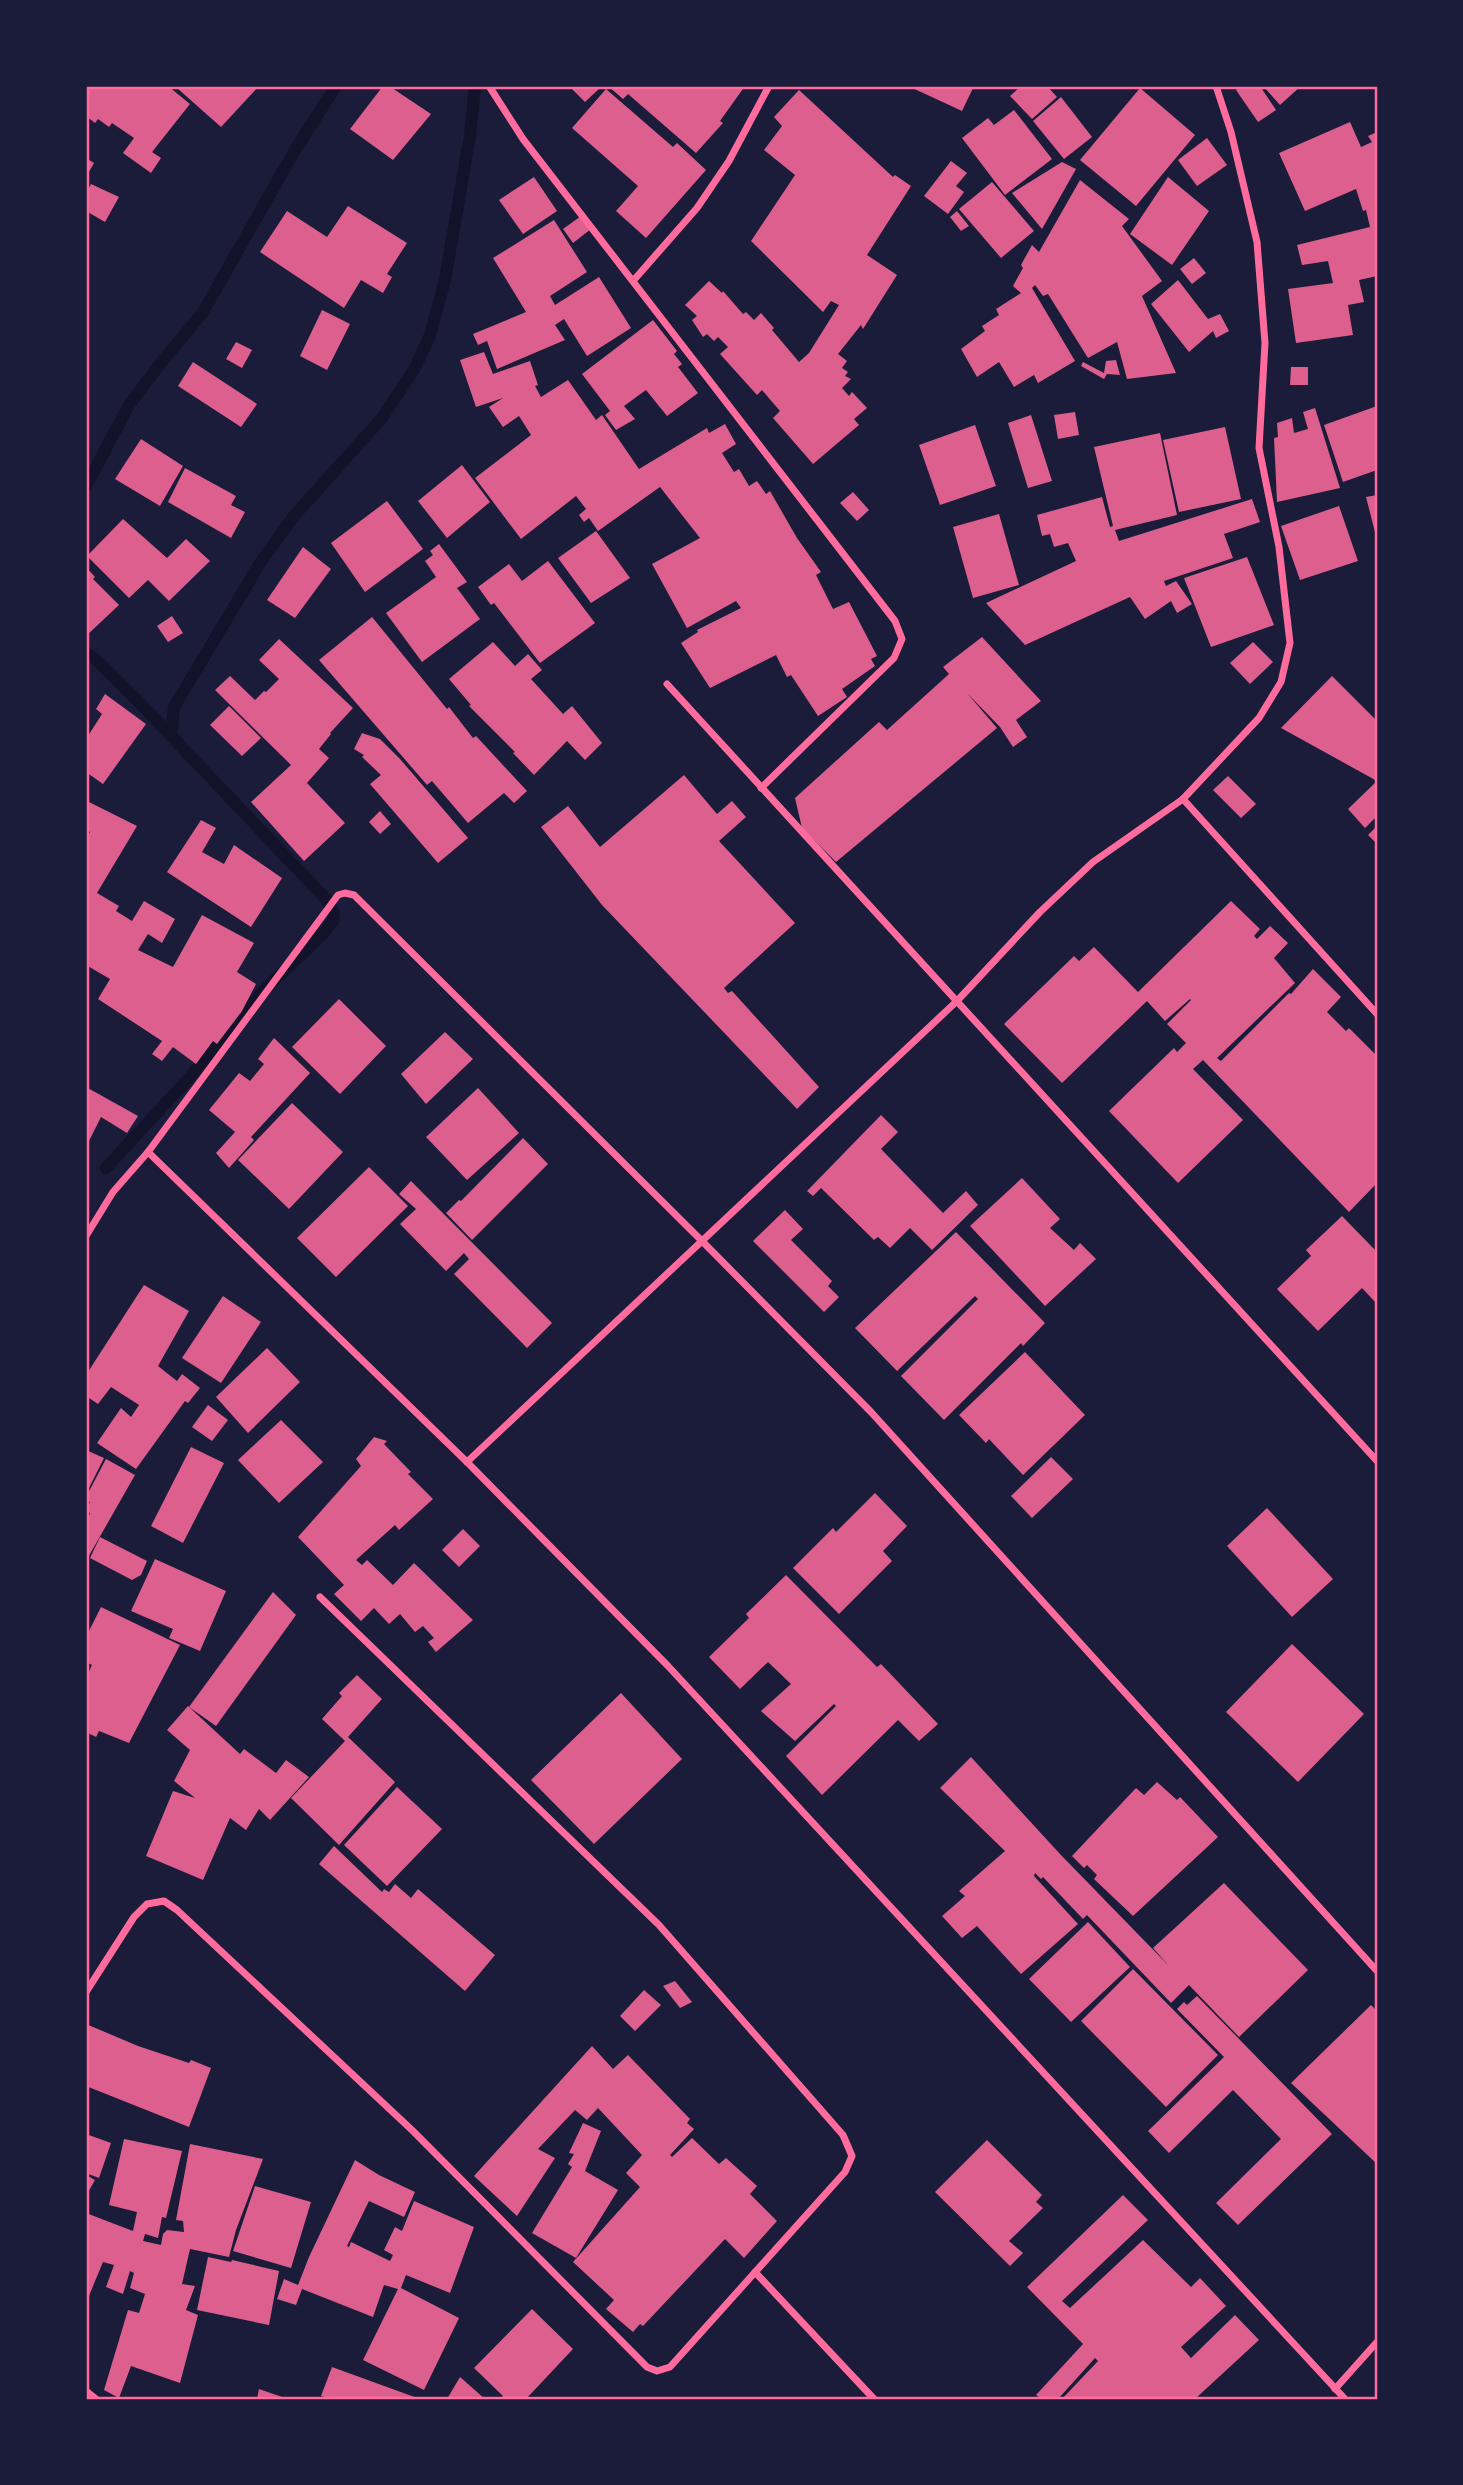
<svg xmlns="http://www.w3.org/2000/svg" width="1463" height="2485" font-family="'Titillium Web',sans-serif">
<style>
.lines{fill:none;stroke-linecap:round;stroke-linejoin:round}
.stream{stroke:#12122b;stroke-width:12}
.building{fill:#dd5f8e}
.minor{stroke:#ff6b9d;stroke-width:7}
.neatline{fill:none;stroke:#ff6b9d;stroke-width:2.5}
</style>
<rect width="100%" height="100%" fill="#1b1b3a"/>
<g class="lines">
<g class="stream">
<path d="M 86,486 L 129,405 L 160,364 L 203,312 L 295,150 L 336,86"/>
<path d="M 86,653 L 94,658 L 136,699 L 327,900 L 334,914 L 333,921 L 324,933 L 261,993 L 190,1077 L 106,1168"/>
<path d="M 171,736 L 174,707 L 262,560 L 294,516 L 381,419 L 415,368 L 430,335 L 445,280 L 470,135 L 475,86"/>
</g>
</g>
<g class="building">
<path d="M 86,86 L 168,86 L 190,104 L 152,152 L 161,158 L 151,173 L 123,153 L 134,138 L 112,123 L 109,127 L 98,119 L 95,123 L 86,116 Z"/>
<path d="M 179,86 L 259,86 L 221,127 L 177,88 Z"/>
<path d="M 383,86 L 389,86 L 431,114 L 393,160 L 350,129 Z"/>
<path d="M 569,86 L 602,86 L 585,102 Z"/>
<path d="M 608,86 L 745,86 L 720,121 L 723,123 L 696,153 L 628,94 L 623,99 Z"/>
<path d="M 908,86 L 974,86 L 962,111 Z"/>
<path d="M 1021,86 L 1047,86 L 1057,97 L 1032,119 L 1010,96 Z"/>
<path d="M 1242,86 L 1260,86 L 1276,110 L 1258,122 L 1236,90 Z"/>
<path d="M 1263,86 L 1301,86 L 1280,105 Z"/>
<path d="M 1140,88 L 1195,135 L 1136,206 L 1080,160 Z"/>
<path d="M 606,89 L 673,147 L 677,143 L 706,170 L 646,238 L 616,211 L 638,186 L 572,128 Z"/>
<path d="M 799,90 L 893,177 L 895,175 L 911,186 L 867,255 L 897,275 L 863,329 L 861,325 L 838,354 L 847,361 L 842,368 L 848,372 L 845,376 L 851,379 L 842,388 L 849,396 L 852,392 L 867,408 L 854,419 L 859,425 L 813,464 L 773,418 L 780,411 L 762,390 L 757,395 L 720,354 L 728,347 L 718,337 L 714,341 L 707,334 L 703,337 L 692,320 L 697,316 L 685,305 L 709,281 L 722,293 L 723,291 L 743,314 L 746,312 L 754,320 L 761,313 L 774,328 L 772,330 L 799,362 L 809,353 L 839,305 L 831,301 L 823,312 L 751,241 L 795,175 L 764,150 L 782,126 L 774,117 Z"/>
<path d="M 1061,97 L 1092,137 L 1064,159 L 1033,121 Z"/>
<path d="M 1014,110 L 1052,159 L 1005,195 L 962,138 L 988,118 L 994,125 Z"/>
<path d="M 1350,122 L 1361,147 L 1372,142 L 1368,136 L 1377,132 L 1377,276 L 1359,280 L 1364,302 L 1348,305 L 1353,335 L 1296,343 L 1288,289 L 1333,283 L 1328,261 L 1302,265 L 1297,245 L 1370,227 L 1366,210 L 1363,211 L 1356,189 L 1305,211 L 1279,153 Z"/>
<path d="M 1207,138 L 1227,165 L 1197,186 L 1178,160 Z"/>
<path d="M 86,158 L 94,163 L 86,177 Z"/>
<path d="M 951,161 L 967,173 L 956,186 L 964,192 L 948,214 L 924,196 Z"/>
<path d="M 1062,162 L 1076,169 L 1042,229 L 1012,193 Z"/>
<path d="M 534,177 L 557,211 L 523,234 L 499,200 Z"/>
<path d="M 1168,177 L 1209,211 L 1172,265 L 1130,234 Z"/>
<path d="M 1080,180 L 1129,219 L 1122,226 L 1162,281 L 1142,296 L 1176,373 L 1127,379 L 1117,342 L 1088,358 L 1048,294 L 1043,296 L 1035,285 L 1032,288 L 1075,361 L 1038,383 L 1034,375 L 1014,387 L 999,362 L 977,377 L 961,349 L 985,331 L 982,326 L 999,315 L 996,309 L 1021,293 L 1013,286 L 1023,268 L 1021,265 L 1032,245 L 1039,252 Z"/>
<path d="M 992,182 L 1034,231 L 1001,258 L 959,209 Z"/>
<path d="M 91,184 L 119,197 L 105,222 L 86,211 L 86,194 Z"/>
<path d="M 348,206 L 407,243 L 387,274 L 392,277 L 383,293 L 361,280 L 344,308 L 260,252 L 287,211 L 327,237 Z"/>
<path d="M 957,211 L 969,226 L 961,231 L 950,217 Z"/>
<path d="M 581,216 L 591,229 L 573,243 L 563,229 Z"/>
<path d="M 554,220 L 587,272 L 550,296 L 555,305 L 599,277 L 631,328 L 587,356 L 564,319 L 555,325 L 565,340 L 497,369 L 487,341 L 478,345 L 473,334 L 526,312 L 493,258 Z"/>
<path d="M 1194,258 L 1206,273 L 1192,284 L 1180,269 Z"/>
<path d="M 1178,280 L 1208,319 L 1220,314 L 1229,331 L 1216,338 L 1213,331 L 1189,352 L 1151,304 Z"/>
<path d="M 322,310 L 350,324 L 327,370 L 300,356 Z"/>
<path d="M 653,320 L 677,351 L 674,354 L 682,364 L 678,367 L 698,393 L 667,416 L 646,390 L 624,406 L 635,419 L 616,430 L 605,415 L 610,411 L 582,374 Z"/>
<path d="M 236,342 L 252,350 L 242,368 L 226,359 Z"/>
<path d="M 484,352 L 493,374 L 530,361 L 538,385 L 535,386 L 541,397 L 568,380 L 596,420 L 602,415 L 639,469 L 707,428 L 709,433 L 725,424 L 736,444 L 722,453 L 734,472 L 739,469 L 749,486 L 757,481 L 766,494 L 770,491 L 797,538 L 821,572 L 816,575 L 833,609 L 849,602 L 877,656 L 871,659 L 875,666 L 842,689 L 847,697 L 818,716 L 791,675 L 787,677 L 776,655 L 710,688 L 681,643 L 698,632 L 697,630 L 741,608 L 736,601 L 687,628 L 652,564 L 700,538 L 660,487 L 598,531 L 589,518 L 584,522 L 579,515 L 586,509 L 576,496 L 521,539 L 475,478 L 531,435 L 519,416 L 503,427 L 489,407 L 503,398 L 476,407 L 460,360 Z"/>
<path d="M 1116,360 L 1120,375 L 1107,374 L 1104,379 L 1081,366 L 1083,362 L 1104,373 L 1106,361 Z"/>
<path d="M 193,362 L 257,404 L 241,427 L 178,386 Z"/>
<path d="M 1291,367 L 1308,367 L 1308,385 L 1290,385 Z"/>
<path d="M 1377,406 L 1377,470 L 1343,482 L 1324,425 Z"/>
<path d="M 1315,408 L 1340,488 L 1277,502 L 1274,438 L 1278,437 L 1277,423 L 1292,418 L 1294,433 L 1308,429 L 1303,412 Z"/>
<path d="M 1075,412 L 1079,435 L 1058,439 L 1054,415 Z"/>
<path d="M 1031,415 L 1052,481 L 1028,488 L 1008,423 Z"/>
<path d="M 975,425 L 996,486 L 940,505 L 919,445 Z"/>
<path d="M 1225,427 L 1241,499 L 1179,512 L 1163,440 Z"/>
<path d="M 1160,433 L 1177,515 L 1115,530 L 1119,541 L 1252,499 L 1260,522 L 1224,534 L 1233,558 L 1164,581 L 1166,586 L 1176,581 L 1192,604 L 1177,613 L 1171,601 L 1145,619 L 1130,597 L 1025,645 L 986,603 L 1076,561 L 1068,543 L 1054,547 L 1050,534 L 1042,536 L 1037,515 L 1102,497 L 1110,527 L 1113,526 L 1094,447 Z"/>
<path d="M 141,439 L 183,466 L 160,506 L 115,479 Z"/>
<path d="M 462,465 L 490,502 L 447,538 L 418,501 Z"/>
<path d="M 185,468 L 236,496 L 231,505 L 245,512 L 231,538 L 168,502 Z"/>
<path d="M 853,492 L 869,510 L 857,521 L 840,503 Z"/>
<path d="M 1377,495 L 1377,536 L 1376,536 L 1366,497 Z"/>
<path d="M 387,501 L 423,549 L 365,592 L 331,543 Z"/>
<path d="M 1339,506 L 1358,561 L 1300,580 L 1281,526 Z"/>
<path d="M 999,514 L 1019,585 L 973,598 L 953,527 Z"/>
<path d="M 123,519 L 167,558 L 186,539 L 210,561 L 169,601 L 148,580 L 129,598 L 87,556 Z"/>
<path d="M 596,531 L 630,578 L 591,603 L 558,558 Z"/>
<path d="M 439,544 L 467,582 L 457,588 L 480,619 L 422,662 L 386,613 L 436,577 L 425,561 L 433,555 L 430,551 Z"/>
<path d="M 303,547 L 331,569 L 295,618 L 267,600 Z"/>
<path d="M 1247,557 L 1274,625 L 1211,647 L 1184,578 Z"/>
<path d="M 548,561 L 595,623 L 540,663 L 494,603 L 491,605 L 478,587 L 509,564 L 522,581 Z"/>
<path d="M 86,567 L 95,577 L 93,579 L 119,605 L 86,636 Z"/>
<path d="M 172,616 L 183,633 L 168,642 L 157,626 Z"/>
<path d="M 372,617 L 447,709 L 449,707 L 473,738 L 476,736 L 527,791 L 514,803 L 504,793 L 468,823 L 432,781 L 427,785 L 319,660 Z"/>
<path d="M 982,637 L 1041,701 L 1016,720 L 1027,737 L 1013,747 L 1000,727 L 967,693 L 997,728 L 836,862 L 802,828 L 795,798 L 879,722 L 887,730 L 949,674 L 943,667 Z"/>
<path d="M 279,639 L 353,708 L 330,733 L 331,734 L 319,749 L 329,758 L 307,783 L 345,823 L 304,861 L 251,802 L 291,765 L 215,690 L 230,676 L 255,700 L 264,691 L 266,692 L 279,679 L 259,660 Z"/>
<path d="M 493,642 L 515,666 L 528,654 L 542,670 L 531,679 L 563,714 L 572,706 L 602,743 L 585,760 L 567,741 L 534,775 L 513,753 L 515,752 L 469,706 L 471,705 L 449,679 Z"/>
<path d="M 1253,642 L 1273,662 L 1250,684 L 1230,663 Z"/>
<path d="M 1332,676 L 1377,721 L 1377,816 L 1365,828 L 1348,809 L 1377,781 L 1281,728 Z"/>
<path d="M 105,694 L 146,724 L 103,784 L 86,772 L 86,739 L 102,714 L 96,709 Z"/>
<path d="M 229,706 L 261,738 L 242,756 L 210,725 Z"/>
<path d="M 362,733 L 380,739 L 400,759 L 468,838 L 438,863 L 370,784 L 381,775 L 362,757 L 364,755 L 354,749 Z"/>
<path d="M 684,775 L 717,814 L 732,801 L 746,817 L 719,841 L 795,923 L 724,988 L 728,993 L 732,991 L 819,1087 L 797,1109 L 602,905 L 541,827 L 568,806 L 600,847 Z"/>
<path d="M 1228,776 L 1256,804 L 1241,818 L 1213,790 Z"/>
<path d="M 87,801 L 137,826 L 97,893 L 119,906 L 116,911 L 132,921 L 144,901 L 175,919 L 162,943 L 148,934 L 138,950 L 173,967 L 202,915 L 254,943 L 237,972 L 256,984 L 242,1011 L 217,1044 L 213,1041 L 196,1064 L 173,1047 L 162,1061 L 152,1054 L 162,1041 L 98,999 L 110,979 L 86,965 L 86,840 L 90,832 L 86,829 Z"/>
<path d="M 380,811 L 391,824 L 380,834 L 369,822 Z"/>
<path d="M 201,820 L 216,828 L 202,852 L 224,864 L 234,845 L 282,878 L 251,927 L 167,872 Z"/>
<path d="M 1377,826 L 1377,844 L 1368,835 Z"/>
<path d="M 1231,901 L 1260,929 L 1254,936 L 1257,939 L 1270,926 L 1288,943 L 1274,958 L 1295,983 L 1217,1058 L 1221,1061 L 1289,993 L 1291,994 L 1313,969 L 1341,997 L 1327,1012 L 1346,1031 L 1349,1028 L 1377,1056 L 1377,1183 L 1349,1212 L 1203,1060 L 1193,1069 L 1243,1120 L 1178,1183 L 1109,1111 L 1174,1048 L 1177,1052 L 1186,1043 L 1167,1024 L 1191,1000 L 1190,999 L 1165,1021 L 1147,1001 L 1062,1083 L 1004,1024 L 1074,956 L 1079,961 L 1094,947 L 1138,992 Z"/>
<path d="M 339,999 L 386,1046 L 340,1094 L 292,1047 Z"/>
<path d="M 445,1032 L 473,1059 L 426,1104 L 401,1074 Z"/>
<path d="M 274,1038 L 310,1073 L 251,1137 L 254,1140 L 229,1168 L 216,1153 L 235,1132 L 209,1110 L 239,1073 L 250,1081 L 264,1064 L 258,1059 Z"/>
<path d="M 86,1087 L 138,1116 L 127,1133 L 101,1117 L 86,1147 Z"/>
<path d="M 478,1088 L 519,1133 L 467,1180 L 426,1137 Z"/>
<path d="M 292,1103 L 343,1152 L 289,1209 L 238,1160 Z"/>
<path d="M 881,1115 L 898,1132 L 881,1149 L 943,1213 L 966,1191 L 978,1205 L 932,1250 L 910,1228 L 890,1248 L 878,1237 L 874,1240 L 821,1188 L 813,1196 L 807,1191 Z"/>
<path d="M 523,1138 L 548,1164 L 472,1240 L 446,1213 L 459,1200 L 461,1201 Z"/>
<path d="M 369,1167 L 408,1206 L 336,1277 L 297,1238 Z"/>
<path d="M 1022,1178 L 1060,1219 L 1050,1228 L 1074,1250 L 1080,1243 L 1096,1259 L 1045,1306 L 970,1226 Z"/>
<path d="M 411,1181 L 552,1323 L 527,1348 L 454,1274 L 469,1259 L 464,1253 L 446,1271 L 400,1224 L 416,1209 L 399,1194 Z"/>
<path d="M 785,1210 L 803,1229 L 791,1240 L 832,1281 L 828,1286 L 839,1297 L 824,1312 L 753,1241 Z"/>
<path d="M 1342,1216 L 1377,1252 L 1377,1304 L 1362,1288 L 1318,1331 L 1277,1289 L 1311,1256 L 1306,1250 Z"/>
<path d="M 956,1232 L 1045,1323 L 1023,1346 L 1021,1343 L 944,1420 L 901,1376 L 978,1299 L 975,1296 L 897,1371 L 855,1328 Z"/>
<path d="M 144,1285 L 189,1311 L 158,1366 L 177,1381 L 182,1374 L 200,1388 L 188,1403 L 185,1401 L 136,1469 L 97,1443 L 121,1408 L 131,1417 L 139,1405 L 111,1387 L 98,1404 L 86,1396 L 86,1375 Z"/>
<path d="M 223,1296 L 261,1322 L 221,1383 L 182,1358 Z"/>
<path d="M 267,1348 L 300,1382 L 248,1433 L 216,1397 Z"/>
<path d="M 1025,1352 L 1085,1415 L 1023,1475 L 989,1439 L 986,1443 L 959,1415 Z"/>
<path d="M 208,1405 L 228,1420 L 212,1441 L 192,1427 Z"/>
<path d="M 281,1420 L 323,1462 L 279,1503 L 238,1460 Z"/>
<path d="M 374,1437 L 387,1441 L 384,1444 L 411,1472 L 408,1474 L 433,1499 L 399,1530 L 395,1525 L 356,1560 L 362,1565 L 367,1560 L 393,1585 L 414,1563 L 473,1620 L 436,1652 L 428,1642 L 434,1638 L 423,1626 L 415,1632 L 400,1614 L 389,1624 L 374,1608 L 361,1621 L 334,1594 L 344,1585 L 298,1537 L 361,1466 L 356,1459 Z"/>
<path d="M 191,1447 L 224,1463 L 183,1543 L 151,1526 Z"/>
<path d="M 86,1450 L 104,1458 L 86,1494 Z"/>
<path d="M 1051,1457 L 1073,1479 L 1032,1518 L 1011,1496 Z"/>
<path d="M 106,1459 L 135,1475 L 86,1561 L 86,1514 L 89,1516 L 90,1513 L 86,1511 L 90,1502 L 86,1500 L 86,1497 Z"/>
<path d="M 875,1493 L 907,1526 L 883,1551 L 892,1561 L 839,1614 L 793,1568 L 833,1528 L 836,1532 Z"/>
<path d="M 1267,1508 L 1333,1579 L 1292,1617 L 1227,1546 Z"/>
<path d="M 463,1529 L 480,1546 L 459,1567 L 442,1550 Z"/>
<path d="M 100,1537 L 147,1561 L 141,1575 L 132,1580 L 90,1558 Z"/>
<path d="M 155,1559 L 226,1591 L 200,1651 L 169,1638 L 173,1629 L 131,1611 Z"/>
<path d="M 786,1575 L 877,1667 L 881,1664 L 938,1724 L 919,1741 L 898,1720 L 822,1795 L 786,1756 L 836,1706 L 834,1704 L 795,1741 L 761,1711 L 791,1684 L 768,1662 L 740,1689 L 709,1657 L 749,1618 L 746,1614 Z"/>
<path d="M 273,1592 L 296,1615 L 216,1726 L 189,1707 Z"/>
<path d="M 101,1607 L 180,1645 L 129,1743 L 99,1731 L 96,1737 L 86,1732 L 86,1678 L 92,1665 L 86,1662 L 86,1637 Z"/>
<path d="M 1292,1644 L 1364,1714 L 1298,1782 L 1226,1712 Z"/>
<path d="M 357,1675 L 382,1699 L 348,1737 L 395,1782 L 339,1845 L 291,1798 L 345,1741 L 322,1719 L 342,1696 L 339,1693 Z"/>
<path d="M 621,1693 L 682,1759 L 594,1844 L 531,1780 Z"/>
<path d="M 188,1706 L 240,1754 L 244,1749 L 276,1773 L 286,1760 L 309,1777 L 270,1820 L 259,1809 L 246,1830 L 230,1818 L 203,1880 L 146,1856 L 173,1791 L 195,1798 L 174,1781 L 190,1750 L 167,1730 Z"/>
<path d="M 971,1757 L 1060,1854 L 1169,1966 L 1153,1948 L 1224,1883 L 1308,1970 L 1239,2037 L 1189,1985 L 1171,2003 L 1087,1915 L 1083,1919 L 1043,1877 L 1041,1879 L 1035,1873 L 1034,1876 L 1078,1924 L 1021,1974 L 977,1926 L 962,1938 L 942,1916 L 965,1896 L 959,1891 L 1005,1851 L 940,1788 Z"/>
<path d="M 1157,1782 L 1177,1800 L 1180,1797 L 1218,1837 L 1133,1916 L 1094,1879 L 1097,1875 L 1087,1865 L 1084,1868 L 1072,1856 L 1136,1788 L 1144,1795 Z"/>
<path d="M 397,1787 L 442,1829 L 387,1886 L 344,1845 Z"/>
<path d="M 334,1846 L 382,1892 L 384,1889 L 389,1892 L 395,1884 L 411,1898 L 418,1889 L 495,1955 L 465,1991 L 319,1864 Z"/>
<path d="M 1088,1922 L 1130,1967 L 1071,2022 L 1029,1979 Z"/>
<path d="M 1133,1969 L 1218,2055 L 1166,2107 L 1081,2021 Z"/>
<path d="M 675,1981 L 692,2002 L 680,2008 L 663,1986 Z"/>
<path d="M 644,1990 L 661,2005 L 635,2031 L 620,2016 Z"/>
<path d="M 1197,1996 L 1332,2134 L 1238,2225 L 1216,2203 L 1281,2139 L 1233,2090 L 1169,2153 L 1148,2131 L 1224,2057 L 1177,2009 L 1184,2002 L 1187,2005 Z"/>
<path d="M 1371,2005 L 1377,2011 L 1377,2164 L 1291,2083 Z"/>
<path d="M 86,2024 L 138,2046 L 189,2063 L 191,2060 L 211,2068 L 189,2127 L 86,2086 Z"/>
<path d="M 592,2046 L 613,2069 L 628,2055 L 690,2119 L 687,2123 L 694,2129 L 670,2155 L 672,2157 L 692,2138 L 719,2164 L 726,2158 L 757,2186 L 750,2194 L 777,2221 L 744,2258 L 725,2239 L 643,2326 L 640,2324 L 633,2332 L 606,2309 L 614,2300 L 573,2262 L 640,2187 L 626,2173 L 642,2155 L 598,2108 L 587,2120 L 575,2110 L 538,2149 L 555,2158 L 517,2216 L 474,2176 Z"/>
<path d="M 583,2123 L 601,2131 L 585,2171 L 618,2190 L 576,2258 L 532,2233 L 572,2167 L 568,2164 L 574,2154 L 569,2153 Z"/>
<path d="M 86,2134 L 111,2143 L 99,2178 L 86,2173 Z"/>
<path d="M 124,2139 L 182,2151 L 166,2218 L 162,2217 L 158,2238 L 145,2234 L 143,2241 L 161,2245 L 163,2234 L 167,2230 L 184,2232 L 183,2221 L 176,2220 L 190,2144 L 263,2159 L 236,2230 L 229,2257 L 190,2249 L 182,2284 L 195,2286 L 186,2310 L 198,2315 L 180,2383 L 131,2366 L 119,2398 L 104,2390 L 128,2310 L 139,2313 L 145,2294 L 130,2288 L 134,2273 L 130,2271 L 123,2294 L 106,2287 L 114,2265 L 103,2262 L 86,2303 L 86,2213 L 133,2231 L 137,2212 L 109,2205 Z"/>
<path d="M 987,2140 L 1042,2195 L 1036,2202 L 1043,2208 L 1009,2241 L 1023,2253 L 1010,2266 L 935,2192 Z"/>
<path d="M 355,2160 L 379,2175 L 415,2192 L 404,2217 L 369,2201 L 347,2246 L 349,2247 L 351,2242 L 390,2261 L 393,2255 L 384,2250 L 395,2227 L 402,2231 L 414,2201 L 474,2227 L 450,2293 L 406,2275 L 401,2288 L 459,2318 L 424,2390 L 363,2360 L 398,2289 L 384,2285 L 373,2317 L 302,2289 L 296,2305 L 277,2299 L 284,2279 L 298,2285 L 309,2257 Z"/>
<path d="M 86,2175 L 95,2180 L 86,2196 Z"/>
<path d="M 255,2186 L 311,2202 L 291,2268 L 233,2251 Z"/>
<path d="M 1123,2195 L 1148,2220 L 1062,2301 L 1070,2308 L 1143,2240 L 1191,2287 L 1200,2278 L 1226,2306 L 1181,2347 L 1191,2358 L 1235,2315 L 1259,2340 L 1195,2399 L 1062,2399 L 1098,2361 L 1095,2358 L 1058,2399 L 1042,2399 L 1036,2395 L 1083,2344 L 1027,2287 Z"/>
<path d="M 208,2257 L 231,2262 L 232,2260 L 279,2271 L 269,2325 L 197,2310 Z"/>
<path d="M 532,2309 L 573,2349 L 526,2399 L 500,2399 L 503,2396 L 474,2368 Z"/>
<path d="M 332,2367 L 420,2399 L 331,2399 L 321,2396 Z"/>
<path d="M 460,2377 L 485,2399 L 447,2399 Z"/>
<path d="M 259,2389 L 288,2399 L 257,2399 Z"/>
</g>
<g class="lines">
<g class="minor">
<path d="M 489,86 L 523,139 L 895,621 L 902,639 L 894,658 L 761,788"/>
<path d="M 633,281 L 697,208 L 729,161 L 769,86"/>
<path d="M 667,684 L 1377,1461"/>
<path d="M 1183,799 L 1259,718 L 1281,682 L 1290,643 L 1279,547 L 1259,448 L 1265,343 L 1257,242 L 1231,132 L 1216,86"/>
<path d="M 148,1152 L 467,1462 L 668,1666 L 1345,2399"/>
<path d="M 86,1236 L 113,1192 L 148,1152 L 338,895 L 345,893 L 354,895 L 701,1240 L 871,1412 L 1377,1971"/>
<path d="M 467,1462 L 957,1001 L 1040,912 L 1093,862 L 1183,799 L 1377,1014"/>
<path d="M 86,1992 L 134,1917 L 147,1904 L 164,1901 L 177,1910 L 413,2131 L 647,2367 L 657,2371 L 670,2367 L 845,2172 L 852,2156 L 843,2135 L 659,1925 L 320,1597"/>
<path d="M 755,2272 L 874,2399"/>
<path d="M 1335,2389 L 1377,2342"/>
<path d="M 86,2391 L 96,2399"/>
</g>
</g>
<rect width="1463" height="2485" fill="none" stroke="#1b1b3a" stroke-width="175"/>
<rect x="88" y="88" width="1288" height="2310" class="neatline"/>
</svg>
